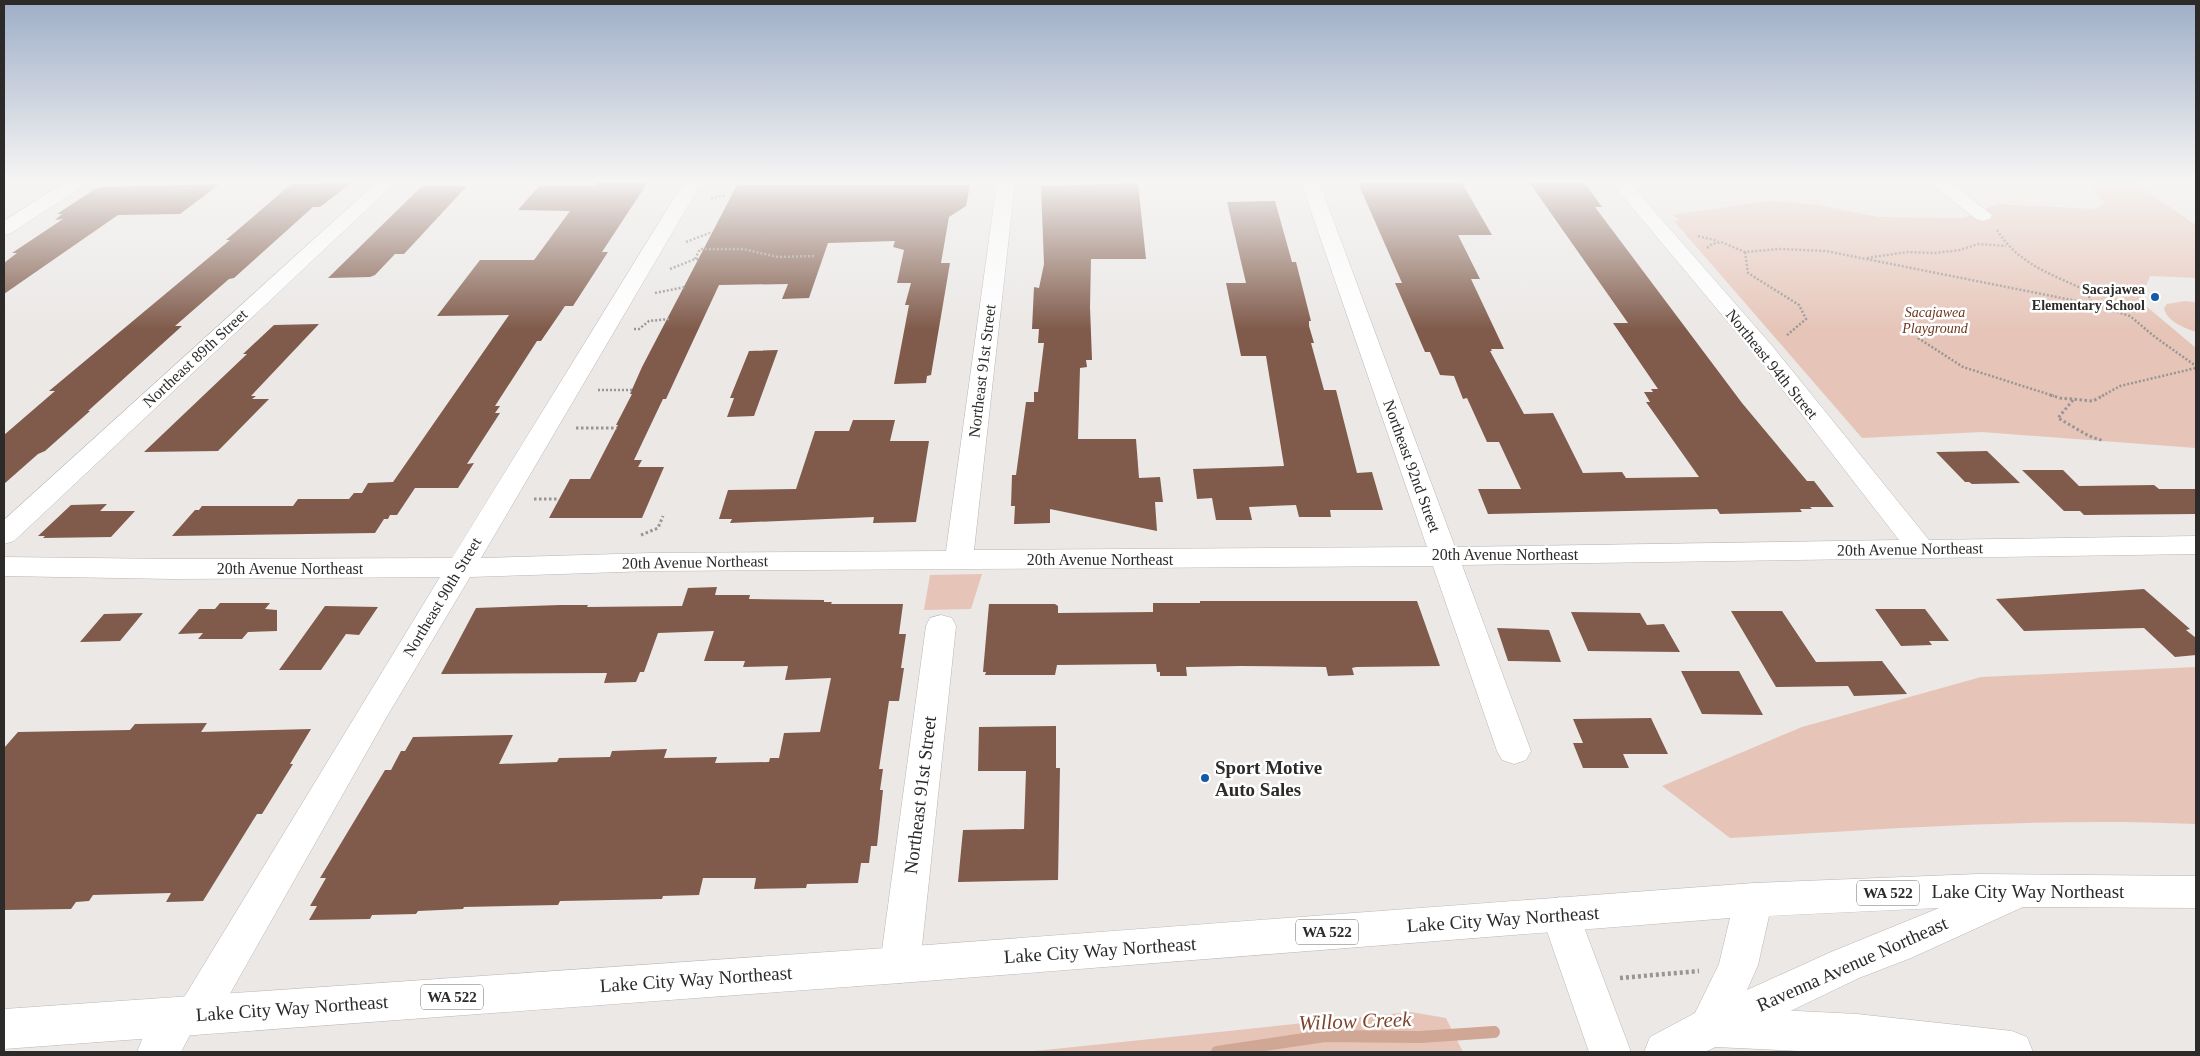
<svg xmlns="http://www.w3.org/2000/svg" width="2200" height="1056" font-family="'Times New Roman',serif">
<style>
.green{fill:#e6c5b8}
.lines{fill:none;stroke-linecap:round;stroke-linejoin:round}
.stream{stroke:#d0a695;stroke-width:12}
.building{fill:#805b4b}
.minor-casing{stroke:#b9b6b5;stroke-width:1}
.major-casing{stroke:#b9b6b5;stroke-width:1}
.path-far2{stroke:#989694;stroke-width:2.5;stroke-dasharray:2 2;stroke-linecap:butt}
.path-far1{stroke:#989694;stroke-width:3;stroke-dasharray:2.5 2.5;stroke-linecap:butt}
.path{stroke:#989694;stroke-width:4.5;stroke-dasharray:3 3;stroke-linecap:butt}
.minor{fill:#fff;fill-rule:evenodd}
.major{fill:#fff;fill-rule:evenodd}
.poi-dot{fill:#1559a9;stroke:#fff;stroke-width:2}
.labels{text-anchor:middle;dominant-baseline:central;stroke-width:5;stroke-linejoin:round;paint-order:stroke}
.far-poi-label{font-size:14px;font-weight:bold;fill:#2c2b2a;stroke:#fff;text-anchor:end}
.far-park-label{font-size:14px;font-style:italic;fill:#6d361f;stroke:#fff}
.shield{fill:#fff;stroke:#6b6b6a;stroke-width:1}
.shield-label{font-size:15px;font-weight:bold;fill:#2c2b2a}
.street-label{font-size:16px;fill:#2c2b2a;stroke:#fff}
.near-poi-label{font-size:19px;font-weight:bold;fill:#2c2b2a;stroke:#fff;text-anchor:start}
.near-street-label{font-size:19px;fill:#2c2b2a;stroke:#fff}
.near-water-label{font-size:21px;font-style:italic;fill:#7d452d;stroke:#fff}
</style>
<rect width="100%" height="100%" fill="#ebe8e6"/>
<g class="green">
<path d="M 2088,182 L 2133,182 L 2196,225 L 2196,278 L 2150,276 L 2140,301 L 2196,348 L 2196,448 L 1982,432 L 1862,438 L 1674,221 L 1680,220 L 1672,215 L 1769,201 L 1818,205 L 1879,217 L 1964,218 L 1997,204 L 2095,209 L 2105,203 Z"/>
<path d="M 2185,301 L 2196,302 L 2196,332 C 2185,328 2167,322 2164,308 L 2167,304 Z"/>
<path d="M 982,574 L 971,609 L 924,610 L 930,575 Z"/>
<path d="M 2196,667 L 2196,824 C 2041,817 1885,829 1730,838 L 1662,786 L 1802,727 L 1981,677 Z"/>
<path d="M 1411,1012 L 1446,1018 L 1463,1052 L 1025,1052 Z"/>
</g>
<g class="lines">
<path class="stream" d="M 1217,1052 L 1325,1036 L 1420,1037 L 1494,1032"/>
</g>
<g class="building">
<path d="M 597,182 L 648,182 L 602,252 L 608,252 L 573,306 L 565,306 L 541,341 L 537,341 L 495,406 L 500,406 L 495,413 L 500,413 L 467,464 L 474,463 L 458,488 L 415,488 L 397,515 L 390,515 L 388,519 L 384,519 L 375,533 L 172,536 L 195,510 L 199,510 L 202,506 L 293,506 L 298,499 L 349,499 L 354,493 L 362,493 L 368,483 L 393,482 L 509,315 L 437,316 L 480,260 L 534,260 L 570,211 L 518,210 L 539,186 L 594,186 Z"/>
<path d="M 1529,182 L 1584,182 L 1602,207 L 1595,207 L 1742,403 L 1807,481 L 1814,481 L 1834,507 L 1810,507 L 1812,509 L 1800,509 L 1802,512 L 1720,514 L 1717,509 L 1488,514 L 1478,489 L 1521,489 L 1499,442 L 1487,442 L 1467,398 L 1463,399 L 1454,376 L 1440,375 L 1430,352 L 1425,352 L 1395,283 L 1402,283 L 1358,183 L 1462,183 L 1492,235 L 1458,235 L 1480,279 L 1471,279 L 1504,349 L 1491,349 L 1492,351 L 1490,351 L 1524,414 L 1553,413 L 1583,473 L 1622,472 L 1626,478 L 1699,477 L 1646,402 L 1650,402 L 1644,392 L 1653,392 L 1651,389 L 1658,389 L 1613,323 L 1628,323 Z"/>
<path d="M 351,183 L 320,207 L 313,207 L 234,278 L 229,279 L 175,326 L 182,326 L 88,411 L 90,411 L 45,451 L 38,454 L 4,484 L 4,435 L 55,391 L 49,391 L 230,240 L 226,240 L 291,184 Z"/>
<path d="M 1138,183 L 1146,259 L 1091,259 L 1090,307 L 1092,360 L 1086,360 L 1087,367 L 1080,368 L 1078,439 L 1136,439 L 1139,478 L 1160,477 L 1163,502 L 1155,502 L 1157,531 L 1050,509 L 1050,523 L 1014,524 L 1015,506 L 1011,506 L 1012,475 L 1016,475 L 1026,402 L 1034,402 L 1034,392 L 1038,392 L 1044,343 L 1038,343 L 1039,329 L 1032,329 L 1034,287 L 1039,288 L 1044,264 L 1041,186 Z"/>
<path d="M 220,184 L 180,214 L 118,215 L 4,294 L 4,263 L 17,253 L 12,253 L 63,219 L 55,220 L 62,214 L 57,214 L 95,189 L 102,187 Z"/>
<path d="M 737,185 L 970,185 L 966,206 L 949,217 L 941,263 L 950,263 L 931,375 L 927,376 L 926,383 L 894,384 L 909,305 L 905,305 L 911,283 L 897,283 L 904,250 L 893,247 L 895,241 L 828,243 L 809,298 L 782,299 L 788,284 L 719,285 L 666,399 L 663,399 L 634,460 L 642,460 L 638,467 L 664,467 L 642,518 L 549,518 L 570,479 L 590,479 L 618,425 L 616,425 L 632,394 L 630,394 L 642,367 Z"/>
<path d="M 422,186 L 467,186 L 404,254 L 395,254 L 375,275 L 370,277 L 328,278 Z"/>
<path d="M 1275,201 L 1292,262 L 1296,262 L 1311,321 L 1309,321 L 1309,326 L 1314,343 L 1311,343 L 1324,390 L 1336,390 L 1357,473 L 1372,472 L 1383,510 L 1330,510 L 1331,517 L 1299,517 L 1296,505 L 1249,507 L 1252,520 L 1216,520 L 1212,498 L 1197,499 L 1193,469 L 1284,466 L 1266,356 L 1241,356 L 1226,283 L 1246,283 L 1227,202 Z"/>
<path d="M 319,324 L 251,396 L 256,396 L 252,399 L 269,399 L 218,451 L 144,452 L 247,354 L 243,354 L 274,325 Z"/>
<path d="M 778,350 L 754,416 L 727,417 L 734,398 L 730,398 L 749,351 Z"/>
<path d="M 853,420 L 895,420 L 890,441 L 929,441 L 916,522 L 873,523 L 874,517 L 730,523 L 732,519 L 719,519 L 728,490 L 796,489 L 815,431 L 849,431 Z"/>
<path d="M 1987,451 L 2020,483 L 1972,484 L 1969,482 L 1965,482 L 1936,452 Z"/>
<path d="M 2022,470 L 2063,470 L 2079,486 L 2154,485 L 2159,489 L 2196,489 L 2196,514 L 2084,515 L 2080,511 L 2064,511 Z"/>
<path d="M 107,504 L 100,511 L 135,511 L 111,537 L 43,538 L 45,536 L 38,536 L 71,505 Z"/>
<path d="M 717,587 L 715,595 L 750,595 L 749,599 L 824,600 L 824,602 L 832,602 L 831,604 L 903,604 L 899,634 L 906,634 L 901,668 L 904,668 L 899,701 L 889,701 L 879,769 L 883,769 L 880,790 L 883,790 L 877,846 L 871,846 L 869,863 L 861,863 L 858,883 L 807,884 L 806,888 L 754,889 L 756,878 L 703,878 L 699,895 L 663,896 L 662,899 L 560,901 L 558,905 L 464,907 L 463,909 L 418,911 L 416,914 L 372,915 L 370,919 L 309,920 L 317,906 L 310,906 L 326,878 L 320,878 L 385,770 L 391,770 L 401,751 L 405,751 L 413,737 L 513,735 L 499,764 L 557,762 L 559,758 L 610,757 L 612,751 L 667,749 L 664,758 L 717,757 L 715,763 L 769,762 L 770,758 L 779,758 L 784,733 L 820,732 L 831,678 L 785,680 L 788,666 L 743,667 L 745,661 L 704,661 L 714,631 L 658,633 L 644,672 L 640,672 L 636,682 L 604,683 L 607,673 L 441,674 L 476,608 L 560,605 L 588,605 L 587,607 L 682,606 L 688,588 Z"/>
<path d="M 2144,589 L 2190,629 L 2186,630 L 2196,638 L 2196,655 L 2175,657 L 2144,628 L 2024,631 L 1996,599 Z"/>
<path d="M 1200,601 L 1417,601 L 1440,666 L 1356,667 L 1352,668 L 1354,675 L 1328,676 L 1326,667 L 1241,666 L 1186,667 L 1187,676 L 1160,676 L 1160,672 L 1157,672 L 1156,664 L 1057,665 L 1055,675 L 985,675 L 986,672 L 983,672 L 989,604 L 1055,604 L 1058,606 L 1058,613 L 1153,612 L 1153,603 L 1200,603 Z"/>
<path d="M 220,603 L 270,603 L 265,609 L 277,610 L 277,631 L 248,632 L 242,639 L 198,639 L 203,633 L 178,634 L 199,609 L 215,609 Z"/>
<path d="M 325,606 L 378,607 L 359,635 L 346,634 L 321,670 L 279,670 Z"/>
<path d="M 1875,609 L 1925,609 L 1949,641 L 1929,641 L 1932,645 L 1901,646 Z"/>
<path d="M 1731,611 L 1782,611 L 1816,662 L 1882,661 L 1907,694 L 1854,696 L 1848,686 L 1776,687 Z"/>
<path d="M 1571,612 L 1640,613 L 1647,625 L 1664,624 L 1680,652 L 1588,651 Z"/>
<path d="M 143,613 L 120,641 L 80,642 L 104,614 Z"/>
<path d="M 1497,628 L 1549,630 L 1561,662 L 1508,661 Z"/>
<path d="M 1681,671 L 1739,671 L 1763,715 L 1702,714 Z"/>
<path d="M 1651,718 L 1668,754 L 1623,754 L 1629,768 L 1583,768 L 1573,743 L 1583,743 L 1573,719 Z"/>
<path d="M 207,723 L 201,732 L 311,729 L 290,764 L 293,764 L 262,814 L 257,814 L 203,901 L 166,902 L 171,893 L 93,895 L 89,901 L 76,902 L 71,909 L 4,910 L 4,748 L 18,732 L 130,730 L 135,724 Z"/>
<path d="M 1056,726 L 1056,768 L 1060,768 L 1058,880 L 958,882 L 963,830 L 1024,829 L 1026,771 L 978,771 L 979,727 Z"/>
</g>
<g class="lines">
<defs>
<g id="minor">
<path d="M 65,182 L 86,182 L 83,186 L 11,233 L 4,235 L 4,221 Z"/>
<path d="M 377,182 L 396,182 L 14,541 L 4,544 L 4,520 Z"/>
<path d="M 684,182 L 702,182 L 481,558 L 651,553 L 946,551 L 997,182 L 1015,182 L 974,550 L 1427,547 L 1301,182 L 1319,182 L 1455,547 L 1899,540 L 1758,358 L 1611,182 L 1629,182 L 1774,348 L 1929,540 L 2196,536 L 2196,554 L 1462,565 L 1531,751 L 1526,760 L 1514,764 L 1502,760 L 1497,751 L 1433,566 L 651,571 L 470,577 L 386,718 L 210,1029 L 196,1035 L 191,1033 L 181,1052 L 137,1052 L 143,1037 L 164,1003 L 178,997 L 183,999 L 440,577 L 173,579 L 4,576 L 4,557 L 173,559 L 452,558 Z"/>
<path d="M 1929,182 L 1949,182 L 1992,215 L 1990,219 L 1983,221 L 1976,219 Z"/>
<path d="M 941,615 L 952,618 L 956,626 L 920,965 L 914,978 L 900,983 L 886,978 L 880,965 L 926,626 L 930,618 Z"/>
<path d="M 1560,897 L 1573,902 L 1579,914 L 1631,1052 L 1589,1052 L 1541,914 L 1547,902 Z"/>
<path d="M 1716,1007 L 1857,1014 L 2012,1031 L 2027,1037 L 2033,1052 L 1821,1052 L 1716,1047 L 1701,1041 L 1695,1027 L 1701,1013 Z"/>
</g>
<path id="major" d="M 1978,874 L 2196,876 L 2196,908 L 2023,907 L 1911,958 L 1859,978 L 1705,1052 L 1644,1052 L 1650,1037 L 1695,1013 L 1719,964 L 1730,918 L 900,983 L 4,1049 L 4,1009 L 900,947 L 1754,883 ZM 1939,908 L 1831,952 L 1747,990 L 1758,965 L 1769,916 Z"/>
</defs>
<use href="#minor" class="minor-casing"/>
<use href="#major" class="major-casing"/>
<g class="path-far2">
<path d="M 711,198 L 727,195"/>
<path d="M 1997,230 C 2019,265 2052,274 2087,291 L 2092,304"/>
<path d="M 1698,236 L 1718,241"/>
<path d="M 686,242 L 712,232"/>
<path d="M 1707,248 L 1712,244 L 1721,242 L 1745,252 L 1779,249 L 1826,251 L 2092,304 L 2130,316 L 2155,337 L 2196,366"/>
<path d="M 1745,252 L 1748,273 L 1799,305 L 1806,319 L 1786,336"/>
<path d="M 1867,258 L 1907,252 L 1935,253 L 1960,250 L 1978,244 L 2006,246"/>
<path d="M 695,259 L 700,249 L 743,249 L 778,257 L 815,256"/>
<path d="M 670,269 L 695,259 L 700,259"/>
<path d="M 655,293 L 685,287"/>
<path d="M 634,329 L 639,329 L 649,321 L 669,319"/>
<path d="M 1918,338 L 1963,367 L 2054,396"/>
<path d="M 598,390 L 632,390"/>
<path d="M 2102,396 L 2120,386 L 2196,368"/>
</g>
<g class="path-far1">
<path d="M 2050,395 L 2060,398 L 2093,401 L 2104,395"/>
<path d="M 2073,400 L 2058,418 L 2089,436 L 2104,441"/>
<path d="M 576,428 L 617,428"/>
<path d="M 534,499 L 557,499"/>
<path d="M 641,535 L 658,528 L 663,516"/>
</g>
<path class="path" d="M 1620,978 L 1699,971"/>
<use href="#minor" class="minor"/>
<use href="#major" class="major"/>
</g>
<linearGradient id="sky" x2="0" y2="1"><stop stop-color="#9eaec7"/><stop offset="0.55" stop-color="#f6f5f4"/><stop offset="1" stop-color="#f6f5f4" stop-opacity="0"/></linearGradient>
<rect width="2200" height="329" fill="url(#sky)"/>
<g class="poi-dot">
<circle cx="2155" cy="297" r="5"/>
<circle cx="1205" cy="778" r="5"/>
</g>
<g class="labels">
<g class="far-poi-label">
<text x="2145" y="289">Sacajawea<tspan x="2145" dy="16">Elementary School</tspan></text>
</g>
<g class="far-park-label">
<text x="1935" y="312">Sacajawea<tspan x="1935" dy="16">Playground</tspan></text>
</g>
<g class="shield">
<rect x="1857" y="880.5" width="62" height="25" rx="4"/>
<rect x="1296" y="919.5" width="62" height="25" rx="4"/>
<rect x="421" y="984.5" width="62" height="25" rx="4"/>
</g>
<g class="shield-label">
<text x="1888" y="893">WA 522</text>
<text x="1327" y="932">WA 522</text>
<text x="452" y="997">WA 522</text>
</g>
<g class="street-label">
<text transform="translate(195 358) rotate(-43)">Northeast 89th Street</text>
<text transform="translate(1772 364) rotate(51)">Northeast 94th Street</text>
<text transform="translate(982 371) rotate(-83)">Northeast 91st Street</text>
<text transform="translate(1412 466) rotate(70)">Northeast 92nd Street</text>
<text transform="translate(1910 549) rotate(-1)">20th Avenue Northeast</text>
<text x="1505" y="554">20th Avenue Northeast</text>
<text x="1100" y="559">20th Avenue Northeast</text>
<text transform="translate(695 562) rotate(-1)">20th Avenue Northeast</text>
<text x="290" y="568">20th Avenue Northeast</text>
<text transform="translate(442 597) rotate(-59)">Northeast 90th Street</text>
</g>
<g class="near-poi-label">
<text x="1215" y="767">Sport Motive<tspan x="1215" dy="22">Auto Sales</tspan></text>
</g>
<g class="near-street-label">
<text transform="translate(920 795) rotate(-83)">Northeast 91st Street</text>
<text x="2028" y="891">Lake City Way Northeast</text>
<text transform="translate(1503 919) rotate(-4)">Lake City Way Northeast</text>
<text transform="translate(1100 950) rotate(-4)">Lake City Way Northeast</text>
<text transform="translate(1852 964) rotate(-24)">Ravenna Avenue Northeast</text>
<text transform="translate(696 979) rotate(-4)">Lake City Way Northeast</text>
<text transform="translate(292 1008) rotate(-4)">Lake City Way Northeast</text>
</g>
<g class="near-water-label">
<text transform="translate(1355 1021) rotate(-2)">Willow Creek</text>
</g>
</g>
<rect width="2200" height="1056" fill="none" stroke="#2c2b2a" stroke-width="10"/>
</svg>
